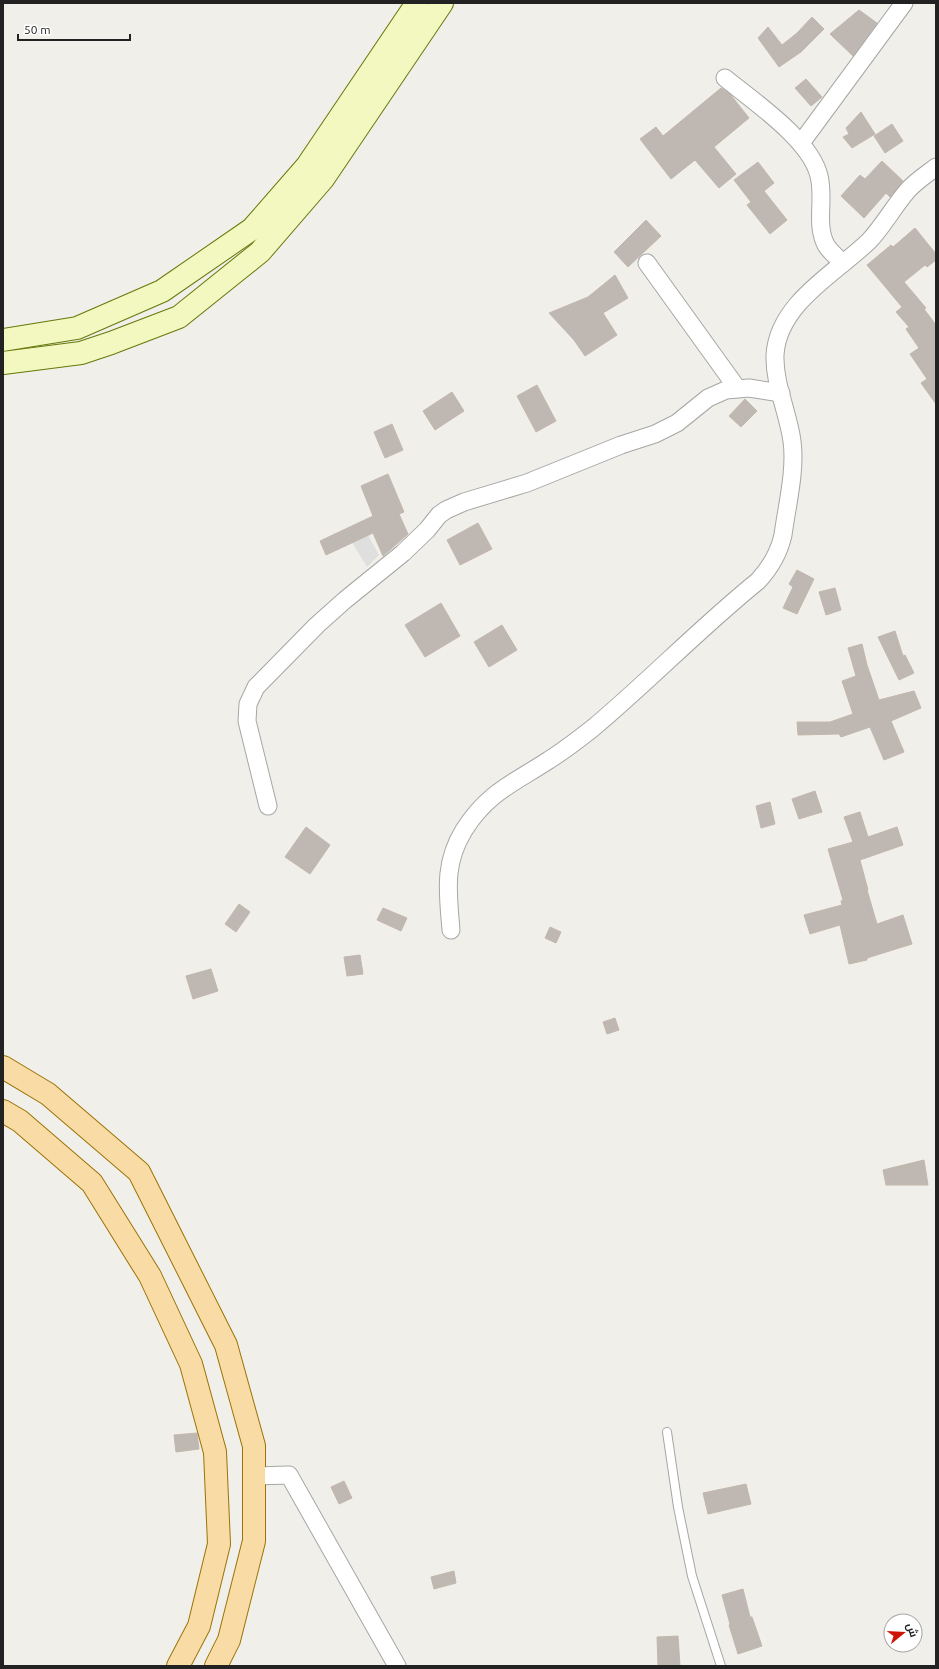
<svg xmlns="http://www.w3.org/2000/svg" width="939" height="1669" font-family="Ubuntu,Cairo,sans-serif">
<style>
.residential{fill:#e0dfdf}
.building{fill:#bfb8b2;stroke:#c3b7ab}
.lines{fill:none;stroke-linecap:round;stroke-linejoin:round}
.lane-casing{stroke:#a6a6a6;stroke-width:10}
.street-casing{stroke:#a6a6a6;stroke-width:19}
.secondary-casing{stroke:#657909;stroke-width:24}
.primary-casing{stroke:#9b7305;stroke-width:24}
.lane{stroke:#fff;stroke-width:8}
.street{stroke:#fff;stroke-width:17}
.secondary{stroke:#f2f8c0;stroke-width:22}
.primary{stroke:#f9dba6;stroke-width:22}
</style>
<rect width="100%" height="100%" fill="#f1efe9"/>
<path class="residential" d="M 362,524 L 379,555 L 367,567 L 347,534 Z"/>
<g class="building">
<path d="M 859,10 L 877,23 L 853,56 L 830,34 Z"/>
<path d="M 812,17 L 824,29 L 801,52 L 779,67 L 758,38 L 768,27 L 782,45 L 797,33 Z"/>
<path d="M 806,79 L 822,97 L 811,106 L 795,88 Z"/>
<path d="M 721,88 L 730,94 L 749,118 L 714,147 L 736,174 L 719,188 L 695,160 L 671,179 L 640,139 L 656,127 L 663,136 Z"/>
<path d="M 861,112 L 875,134 L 852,148 L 843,137 L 849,134 L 846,128 Z"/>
<path d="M 892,124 L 903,141 L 885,153 L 874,136 Z"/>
<path d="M 882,161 L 903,181 L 890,197 L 886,193 L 864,218 L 841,196 L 860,175 L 865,179 Z"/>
<path d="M 758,162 L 774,183 L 764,191 L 787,220 L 770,234 L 747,205 L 751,202 L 734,180 Z"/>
<path d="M 646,220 L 661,236 L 628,267 L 614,252 Z"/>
<path d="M 915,228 L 936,254 L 936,260 L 927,267 L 925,265 L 904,282 L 926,308 L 924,309 L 936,325 L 936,404 L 921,383 L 927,379 L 910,354 L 919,348 L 906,329 L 909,327 L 896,312 L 902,307 L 867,265 L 891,245 L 893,247 Z"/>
<path d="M 615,275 L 628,298 L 603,313 L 617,335 L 585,356 L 574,340 L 549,313 L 588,297 Z"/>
<path d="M 537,385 L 556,421 L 536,432 L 517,396 Z"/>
<path d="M 452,392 L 464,411 L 435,430 L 423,411 Z"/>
<path d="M 745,399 L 757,411 L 741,427 L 729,416 Z"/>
<path d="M 392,424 L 403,450 L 385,458 L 374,432 Z"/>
<path d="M 388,474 L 404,512 L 399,514 L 408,534 L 383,556 L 373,533 L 326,555 L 320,541 L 373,516 L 361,486 Z"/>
<path d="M 478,523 L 492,549 L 460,565 L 447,540 Z"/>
<path d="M 797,570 L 814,579 L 797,614 L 783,608 L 793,587 L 789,584 Z"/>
<path d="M 835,588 L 841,610 L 826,615 L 819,592 Z"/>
<path d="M 441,603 L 460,636 L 425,657 L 405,625 Z"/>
<path d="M 502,625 L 517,650 L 489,667 L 474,642 Z"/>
<path d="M 895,631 L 903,656 L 905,655 L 914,673 L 899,680 L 878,637 Z"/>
<path d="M 862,644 L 867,665 L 879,700 L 914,691 L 921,708 L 891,721 L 904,752 L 884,760 L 870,727 L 841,737 L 839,734 L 798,735 L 797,722 L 830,722 L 853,714 L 842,681 L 856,676 L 848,648 Z"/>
<path d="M 815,791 L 822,812 L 799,819 L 792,799 Z"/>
<path d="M 770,802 L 775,824 L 761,828 L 756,806 Z"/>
<path d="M 860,812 L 868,837 L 897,827 L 903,845 L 860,860 L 868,890 L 867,890 L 877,924 L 903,915 L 912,944 L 867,958 L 867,960 L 849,964 L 840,925 L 810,934 L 804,915 L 842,905 L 841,901 L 843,900 L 828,849 L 853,842 L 844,817 Z"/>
<path d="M 306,827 L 330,845 L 310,874 L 285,857 Z"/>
<path d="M 239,904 L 250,912 L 236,932 L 225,924 Z"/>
<path d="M 383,908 L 407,918 L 401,931 L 377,920 Z"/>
<path d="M 550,927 L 561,932 L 556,943 L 545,938 Z"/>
<path d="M 360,955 L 363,974 L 347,976 L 344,957 Z"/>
<path d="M 211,969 L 218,991 L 193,999 L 186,976 Z"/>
<path d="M 615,1018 L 619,1030 L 607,1034 L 603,1022 Z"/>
<path d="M 924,1160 L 928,1185 L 886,1185 L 883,1170 Z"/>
<path d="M 197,1433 L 199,1449 L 176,1452 L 174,1435 Z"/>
<path d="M 344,1481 L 352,1498 L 339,1504 L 331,1487 Z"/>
<path d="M 746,1484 L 751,1504 L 708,1514 L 703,1493 Z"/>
<path d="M 454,1571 L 456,1583 L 434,1589 L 431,1577 Z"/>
<path d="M 743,1589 L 750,1617 L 752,1617 L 762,1646 L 738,1654 L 729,1625 L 730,1624 L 722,1595 Z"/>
<path d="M 678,1636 L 680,1666 L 658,1666 L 657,1637 Z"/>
</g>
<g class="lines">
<defs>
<path id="lane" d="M 667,1432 L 678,1507 L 692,1576 L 721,1666"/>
<g id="street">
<path d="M 725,78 C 753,101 811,140 819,176 C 825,199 815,224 826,245 C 830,252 838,258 843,263"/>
<path d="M 801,143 L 904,3"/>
<path d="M 647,263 L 737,388"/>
<path d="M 268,806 L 247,721 L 248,704 L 256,687 L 317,625 L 345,600 L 403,553 L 427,530 L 439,515 L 446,510 L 464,502 L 527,483 L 621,445 L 655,434 L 677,423 L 708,398 L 726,390 L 749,388 L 781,393"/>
<path d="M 451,930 C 448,893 443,864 464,830 C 488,792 514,783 549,760 C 565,750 579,739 593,728 C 649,681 701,627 758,581 C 771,567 779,553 783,535 C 787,505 796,470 792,441 C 788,412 774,384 775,355 C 778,303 836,273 869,241 C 884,225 894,206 908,190 C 916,181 927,174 936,167"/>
<path d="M 254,1476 L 289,1475 L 397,1666"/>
</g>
<g id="secondary">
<path d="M 3,340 L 77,328 L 162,291 L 252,229 L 307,166 L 417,3"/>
<path d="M 3,363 L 81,353 L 111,343 L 179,317 L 260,252 L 323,179 L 442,3"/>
</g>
<g id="primary">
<path d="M 3,1067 L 48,1094 L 139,1172 L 226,1345 L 254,1446 L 254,1541 L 229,1640 L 216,1666"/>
<path d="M 3,1111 L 20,1121 L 92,1183 L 150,1276 L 191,1364 L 215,1452 L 219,1544 L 199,1626 L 178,1666"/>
</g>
</defs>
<use href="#lane" class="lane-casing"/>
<use href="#street" class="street-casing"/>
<use href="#secondary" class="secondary-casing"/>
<use href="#primary" class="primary-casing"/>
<use href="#lane" class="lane"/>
<use href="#street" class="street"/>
<use href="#secondary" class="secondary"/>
<use href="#primary" class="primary"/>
</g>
<rect width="939" height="1669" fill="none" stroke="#222222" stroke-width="8"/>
<g transform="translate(903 1633) rotate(72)"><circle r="19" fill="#ffffff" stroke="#a7a7a7"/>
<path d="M0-3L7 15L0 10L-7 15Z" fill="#cd1406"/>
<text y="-6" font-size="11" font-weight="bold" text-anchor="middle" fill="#222222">ش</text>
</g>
<path d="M18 34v6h112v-6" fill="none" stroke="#222222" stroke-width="2"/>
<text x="24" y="34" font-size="12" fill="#222222" stroke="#ffffff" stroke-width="3" paint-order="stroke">50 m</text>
</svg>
